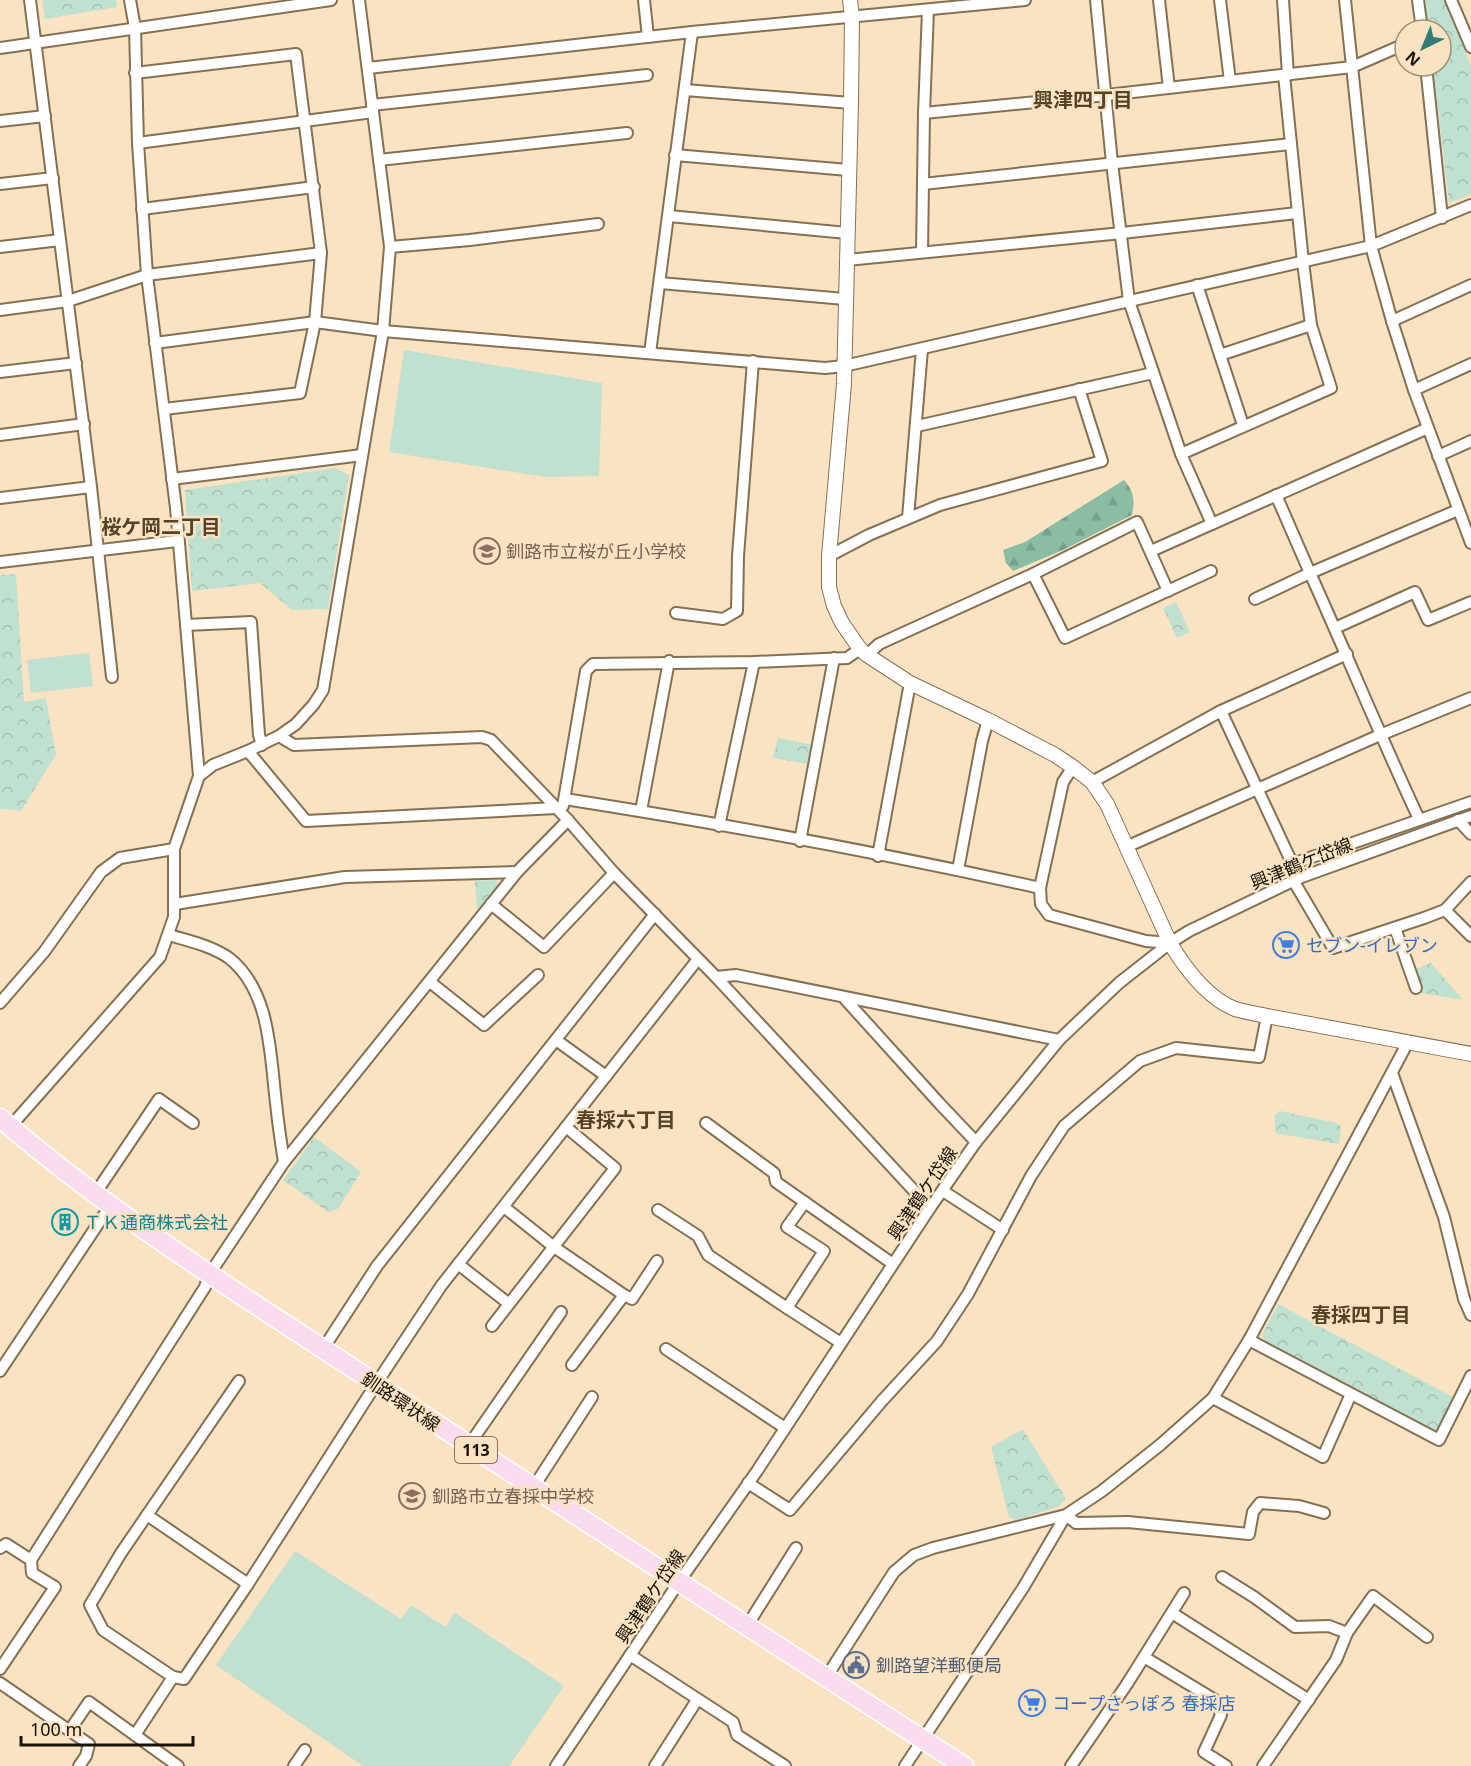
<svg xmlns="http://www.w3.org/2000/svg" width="1471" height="1766" font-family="'Noto Sans','Noto Sans JP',sans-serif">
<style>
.forest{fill:url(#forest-firs)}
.park{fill:url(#park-crowns)}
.garden{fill:#c0e1d0}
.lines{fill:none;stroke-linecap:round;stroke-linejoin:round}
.minor-casing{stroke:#847153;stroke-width:14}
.tertiary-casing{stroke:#847153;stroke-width:16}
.primary-casing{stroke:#fff;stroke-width:21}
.minor{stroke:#fff;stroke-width:10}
.tertiary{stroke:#fff;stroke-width:14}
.primary{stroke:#f9dcee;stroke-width:18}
.labels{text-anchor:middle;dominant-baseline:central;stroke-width:5;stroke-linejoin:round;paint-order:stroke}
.shield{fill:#f9e3c3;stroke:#5c513f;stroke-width:1.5}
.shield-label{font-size:16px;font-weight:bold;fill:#191206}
.education-label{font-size:18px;fill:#785e54;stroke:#f9e3c3;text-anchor:start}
.street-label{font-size:18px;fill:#191206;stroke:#f9e3c3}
.shop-label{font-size:18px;fill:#366cbe;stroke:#f9e3c3;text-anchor:start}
.culture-label{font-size:18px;fill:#0d838f;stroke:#f9e3c3;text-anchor:start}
.service-label{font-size:18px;fill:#4e5e75;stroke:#f9e3c3;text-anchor:start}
.neighbourhood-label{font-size:20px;font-weight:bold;fill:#554327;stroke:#f9e3c3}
</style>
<defs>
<pattern id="forest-firs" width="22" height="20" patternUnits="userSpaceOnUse" patternTransform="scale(1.5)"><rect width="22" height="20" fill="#8abda4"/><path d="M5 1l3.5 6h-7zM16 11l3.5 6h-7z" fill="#76a18c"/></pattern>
<pattern id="park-crowns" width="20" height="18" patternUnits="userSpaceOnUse" patternTransform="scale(1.5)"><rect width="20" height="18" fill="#c0e1d0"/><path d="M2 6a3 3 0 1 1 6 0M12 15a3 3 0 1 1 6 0" fill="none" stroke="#a4c0b1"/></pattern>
</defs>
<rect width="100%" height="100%" fill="#f9e3c3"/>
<path class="forest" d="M 1124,480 C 1134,491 1135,501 1132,515 L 1063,550 L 1013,571 L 1006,563 L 1003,550 L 1025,542 Z"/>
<g class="park">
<path d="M 42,0 L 116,0 L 117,7 L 45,19 Z"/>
<path d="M 1425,0 L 1444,0 L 1471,66 L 1471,194 L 1449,203 L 1433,66 L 1441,66 L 1441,30 L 1429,30 Z"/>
<path d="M 335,468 L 349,475 L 328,609 L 292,610 L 260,583 L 192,591 L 185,490 Z"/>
<path d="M 16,574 L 24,702 L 46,698 L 56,755 L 21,811 L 0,809 L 0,575 Z"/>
<path d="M 1176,602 L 1190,632 L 1177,638 L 1163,608 Z"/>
<path d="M 778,738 L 813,745 L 809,764 L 773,758 Z"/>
<path d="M 496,880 L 500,887 L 482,911 L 477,910 L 475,881 Z"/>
<path d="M 1431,963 L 1463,1000 L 1421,993 L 1413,970 Z"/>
<path d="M 1280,1111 L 1336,1123 L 1341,1127 L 1339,1144 L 1275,1133 L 1275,1115 Z"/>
<path d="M 314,1137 L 361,1172 L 338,1209 L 328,1212 L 283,1180 Z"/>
<path d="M 1278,1304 L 1455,1398 L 1440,1428 L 1432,1431 L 1265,1341 L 1262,1335 Z"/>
<path d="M 1023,1429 L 1066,1499 L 1058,1507 L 1016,1520 L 1009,1517 L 991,1447 Z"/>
</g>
<g class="garden">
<path d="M 404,350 L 602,383 L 599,476 L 545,477 L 389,452 Z"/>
<path d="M 89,653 L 93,686 L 31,693 L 27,660 Z"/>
<path d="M 295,1551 L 401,1619 L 411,1605 L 446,1627 L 454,1612 L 564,1686 L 509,1766 L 363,1766 L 216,1665 Z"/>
</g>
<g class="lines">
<defs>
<g id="minor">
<path d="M 30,0 L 91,487 L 112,677"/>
<path d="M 130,0 L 135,28 L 138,143 L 147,275 L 176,508 L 199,776"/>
<path d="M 644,0 L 648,37"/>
<path d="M 1096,0 L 1112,163 L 1129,301 L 1181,454 L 1212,524"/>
<path d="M 1159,0 L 1169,88"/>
<path d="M 1220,0 L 1230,81"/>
<path d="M 1283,0 L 1288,75"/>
<path d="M 1345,0 L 1371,246 L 1392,321 L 1414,390 L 1471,543"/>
<path d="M 1418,0 L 1422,30"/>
<path d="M 1451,0 L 1471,47"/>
<path d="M 0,48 L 331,0"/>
<path d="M 1426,66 L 1442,218"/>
<path d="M 368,68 L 692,32 L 1025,0"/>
<path d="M 135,73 L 296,54 L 321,253 L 315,322 L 300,393 L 164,409"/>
<path d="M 685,90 L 851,103"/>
<path d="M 372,105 L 647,75"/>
<path d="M 924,113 L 1107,95 L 1352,67 L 1405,44"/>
<path d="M 0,121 L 45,116"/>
<path d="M 138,143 L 373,112"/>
<path d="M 675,155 L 848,170"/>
<path d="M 379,160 L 627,133"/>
<path d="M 0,184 L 53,178"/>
<path d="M 923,184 L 1291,144"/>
<path d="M 142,209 L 314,187"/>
<path d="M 669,216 L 847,233"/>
<path d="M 0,247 L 60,240"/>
<path d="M 390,247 L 470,240 L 598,224"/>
<path d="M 922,252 L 924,113 L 928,10"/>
<path d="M 847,260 L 1122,233 L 1297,213"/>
<path d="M 660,283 L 845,299"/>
<path d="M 1197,285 L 1243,425"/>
<path d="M 0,310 L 68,301 L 147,275 L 321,253"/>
<path d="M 1392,321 L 1471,285"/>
<path d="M 155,343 L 315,322 L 383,331 L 825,368 L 844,366 L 1371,246 L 1471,205"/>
<path d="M 650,353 L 692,32"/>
<path d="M 1220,355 L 1311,325"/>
<path d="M 0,372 L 76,363"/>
<path d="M 1414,390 L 1471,364"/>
<path d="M 917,426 L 1153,373"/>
<path d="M 0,435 L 84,424"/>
<path d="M 1181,454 L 1331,388 L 1311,325 L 1303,262 L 1284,75"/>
<path d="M 1438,456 L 1471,441"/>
<path d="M 172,479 L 362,455"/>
<path d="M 0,498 L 91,487"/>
<path d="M 908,518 L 922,349"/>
<path d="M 1151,551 L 1428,428"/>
<path d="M 829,556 L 869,535 L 940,505 L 1102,461 L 1079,389"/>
<path d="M 0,562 L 177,541"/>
<path d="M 1033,574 L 1065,638 L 1211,571"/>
<path d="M 1255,599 L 1310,573 L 1276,495"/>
<path d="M 676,613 L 723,619 L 737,611 L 738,556 L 753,361"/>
<path d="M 186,625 L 251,622 L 259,735 L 262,745"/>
<path d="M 1335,628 L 1415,592 L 1428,620 L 1471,602"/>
<path d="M 867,655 L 879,644 L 1033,574 L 1137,522 L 1168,591"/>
<path d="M 1221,711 L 1299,878"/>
<path d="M 279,736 L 294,745 L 482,737 L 491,740 L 568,820 L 614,873 L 716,977 L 930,1208"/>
<path d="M 248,751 L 306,821 L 556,808"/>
<path d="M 1073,767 L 1063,782 L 1040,888 L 1041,904 L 1049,915 L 1146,941 L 1170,943"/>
<path d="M 1092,782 L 1221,711 L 1347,654"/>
<path d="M 565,799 C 724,824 883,853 1040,888"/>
<path d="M 563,806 L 586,671 L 593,664 L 754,662 L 847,658 L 860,649"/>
<path d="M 641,811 L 669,661"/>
<path d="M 1419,819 C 1381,738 1347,655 1310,573 L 1458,510"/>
<path d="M 1458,820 L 1471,834"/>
<path d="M 719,826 L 754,662"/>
<path d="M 800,841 L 834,658"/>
<path d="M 1126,847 L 1380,735 L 1471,698"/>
<path d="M 878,856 L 910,683"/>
<path d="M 1292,864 L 1471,802"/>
<path d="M 958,870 L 982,741 L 988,720"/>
<path d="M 1293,880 L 1333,948 L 1424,918 L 1445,910 L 1471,882"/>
<path d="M 175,904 L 345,877 L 517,872"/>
<path d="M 491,904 L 544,947 L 614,873"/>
<path d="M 1445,910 L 1471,936"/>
<path d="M 1395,928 L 1416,988"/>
<path d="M 169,935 C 189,941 212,946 229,958 C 271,991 270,1055 276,1103 C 278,1123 281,1143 284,1162"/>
<path d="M 716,977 L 736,975 L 1059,1040"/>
<path d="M 430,982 L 484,1025 L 538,975"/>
<path d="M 845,999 L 940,1104 L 976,1142"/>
<path d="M 0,1003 L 44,952 L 101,872 L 120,858 L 174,849"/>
<path d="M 556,1040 L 606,1076"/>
<path d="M 1392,1073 L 1444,1217 L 1464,1299 L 1471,1315"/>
<path d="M 706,1123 L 774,1173 L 776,1182 L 893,1264"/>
<path d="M 10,1127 L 160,957 L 174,917 L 174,849 L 199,776 L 213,765 L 248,751 L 279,736 L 296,724 L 314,704 L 323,690 L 383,331 L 390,247 L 359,0"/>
<path d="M 943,1191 L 1003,1230"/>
<path d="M 95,1194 L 159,1099 L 193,1123"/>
<path d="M 504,1207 L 554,1247 L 624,1295"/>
<path d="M 658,1210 L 698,1236 L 708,1255 L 787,1308 L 824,1251 L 787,1227 L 805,1202"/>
<path d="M 458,1264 L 508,1303"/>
<path d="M 787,1308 L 841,1343"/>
<path d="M 492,1326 L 615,1168 L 566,1127"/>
<path d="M 1249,1340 L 1439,1440 L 1471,1376"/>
<path d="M 323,1349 L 377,1266 L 655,914"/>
<path d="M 666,1349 L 785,1428"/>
<path d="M 572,1365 L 624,1295 L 632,1299 L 657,1261"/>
<path d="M 0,1371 L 110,1206"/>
<path d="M 1213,1398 L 1323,1457 L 1351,1394"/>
<path d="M 469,1445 L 561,1312"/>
<path d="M 748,1483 L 790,1510 L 881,1402 L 937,1341 L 968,1294 L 1031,1176 L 1064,1126 L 1140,1061 L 1176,1048 L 1259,1057 L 1267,1016"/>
<path d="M 533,1488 L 592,1397"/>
<path d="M 147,1515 L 248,1584"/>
<path d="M 0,1548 L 6,1544 L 31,1560 L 205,1287 L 209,1275 L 284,1162 L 517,872 L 568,820"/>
<path d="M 1222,1577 L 1254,1597 L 1295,1627 L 1329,1626 L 1347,1633"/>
<path d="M 1172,1613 L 1309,1700"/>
<path d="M 747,1626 L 796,1548"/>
<path d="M 630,1655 L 733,1722 L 737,1735 L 785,1766"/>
<path d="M 1144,1657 L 1215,1700 L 1221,1715 L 1204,1752 L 1226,1766"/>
<path d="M 0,1669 L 55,1587 L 32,1573 L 31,1560"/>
<path d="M 827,1676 L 894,1572 L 914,1555 L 933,1548 L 1066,1515 L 1102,1491 L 1160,1445 L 1213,1398 L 1249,1340 L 1408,1042"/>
<path d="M 173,1677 L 103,1630 L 90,1605 L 121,1553 L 239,1381"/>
<path d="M 0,1683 L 89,1744 L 86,1756 L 79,1766"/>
<path d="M 70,1730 L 89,1702 L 178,1766"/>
<path d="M 135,1735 L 173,1677 L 184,1679 L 248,1584 L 376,1384 L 441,1286 L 698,959"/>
<path d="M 294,1766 L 305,1750"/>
<path d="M 556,1766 L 679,1582 L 757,1471 L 930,1208 L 976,1142 L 1059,1040 L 1119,983 L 1170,943 L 1189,931 L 1299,878 L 1471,816"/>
<path d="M 655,1766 L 697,1700"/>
<path d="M 905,1766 L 1023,1588 L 1066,1515 L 1076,1523 L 1128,1522 L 1249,1534 L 1253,1512 L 1260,1503 L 1299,1506 L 1324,1513"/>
<path d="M 1071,1766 L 1127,1684 L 1184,1593"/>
<path d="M 1263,1766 L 1336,1660 L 1347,1633 L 1373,1596 L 1427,1637"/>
</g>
<path id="tertiary" d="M 850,0 L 852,17 L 851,103 L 844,384 L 829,556 L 829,587 L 834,606 L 842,623 L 860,649 L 867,655 L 910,683 L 988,720 L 1055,755 L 1073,767 L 1092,782 L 1107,804 L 1170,943 C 1185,968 1207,998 1235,1009 C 1245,1012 1257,1014 1267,1016 L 1471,1054"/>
<path id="primary" d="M 0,1118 C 111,1214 235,1291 357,1371 C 558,1505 761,1635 964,1766"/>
</defs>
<use href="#minor" class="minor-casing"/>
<use href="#tertiary" class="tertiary-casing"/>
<use href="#primary" class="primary-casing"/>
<use href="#minor" class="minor"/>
<use href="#tertiary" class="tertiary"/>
<use href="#primary" class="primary"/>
</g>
<defs>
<symbol id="school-ring" viewBox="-11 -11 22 22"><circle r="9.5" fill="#f9e3c3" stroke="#8d6e63" stroke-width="1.5"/><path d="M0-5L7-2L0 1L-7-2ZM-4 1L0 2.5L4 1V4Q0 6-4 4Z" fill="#8d6e63"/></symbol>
<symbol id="supermarket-ring" viewBox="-11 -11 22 22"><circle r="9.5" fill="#f9e3c3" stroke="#3f7fe0" stroke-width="1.5"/><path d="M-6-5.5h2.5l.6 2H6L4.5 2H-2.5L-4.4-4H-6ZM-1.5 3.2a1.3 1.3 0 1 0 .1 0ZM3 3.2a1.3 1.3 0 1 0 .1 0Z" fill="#3f7fe0"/></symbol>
<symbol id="building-ring" viewBox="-11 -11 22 22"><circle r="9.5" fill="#f9e3c3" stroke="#0f9aa8" stroke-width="1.5"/><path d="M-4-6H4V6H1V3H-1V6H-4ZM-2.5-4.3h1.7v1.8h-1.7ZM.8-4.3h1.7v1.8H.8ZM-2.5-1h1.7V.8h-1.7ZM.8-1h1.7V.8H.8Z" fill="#0f9aa8"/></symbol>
<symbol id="civic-ring" viewBox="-11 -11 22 22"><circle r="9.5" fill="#f9e3c3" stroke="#5c6f8a" stroke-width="1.5"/><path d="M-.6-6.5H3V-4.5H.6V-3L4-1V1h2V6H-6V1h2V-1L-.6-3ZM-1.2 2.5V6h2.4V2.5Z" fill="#5c6f8a"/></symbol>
</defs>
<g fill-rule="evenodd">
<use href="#school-ring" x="472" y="536" width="30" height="30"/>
<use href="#supermarket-ring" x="1271" y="930" width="30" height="30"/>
<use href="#building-ring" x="50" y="1207" width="30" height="30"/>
<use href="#school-ring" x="397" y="1481" width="30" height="30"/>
<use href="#civic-ring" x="841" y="1650" width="30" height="30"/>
<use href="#supermarket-ring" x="1017" y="1688" width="30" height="30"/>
</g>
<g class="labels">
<rect class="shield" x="455" y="1437" width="42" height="26" rx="4.5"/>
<g class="shield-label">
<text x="476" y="1450">113</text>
</g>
<g class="education-label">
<text x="506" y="551">釧路市立桜が丘小学校</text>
<text x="432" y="1496">釧路市立春採中学校</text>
</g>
<g class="street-label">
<text transform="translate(1301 863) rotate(-22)">興津鶴ケ岱線</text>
<text transform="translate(922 1193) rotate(-56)">興津鶴ケ岱線</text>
<text transform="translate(401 1401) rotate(34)">釧路環状線</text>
<text transform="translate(650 1596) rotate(-56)">興津鶴ケ岱線</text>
</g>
<g class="shop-label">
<text x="1306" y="945">セブン-イレブン</text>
<text x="1052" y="1703">コープさっぽろ 春採店</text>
</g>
<g class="culture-label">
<text x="84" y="1222">ＴＫ通商株式会社</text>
</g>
<g class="service-label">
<text x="876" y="1665">釧路望洋郵便局</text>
</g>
<g class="neighbourhood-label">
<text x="1083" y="99">興津四丁目</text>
<text x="161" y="526">桜ケ岡二丁目</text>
<text x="626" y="1119">春採六丁目</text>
<text x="1361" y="1314">春採四丁目</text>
</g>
</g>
<g transform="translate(1423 48) rotate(223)"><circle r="28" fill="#f9e3c3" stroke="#9f8f77" stroke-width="1.5"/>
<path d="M0-4.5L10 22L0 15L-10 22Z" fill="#337c78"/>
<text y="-9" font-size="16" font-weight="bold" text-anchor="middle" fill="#191206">N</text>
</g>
<path d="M21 1736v9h172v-9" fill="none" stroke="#191206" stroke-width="3"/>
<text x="30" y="1736" font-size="18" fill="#191206" stroke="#f9e3c3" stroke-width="4.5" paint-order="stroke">100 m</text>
</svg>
